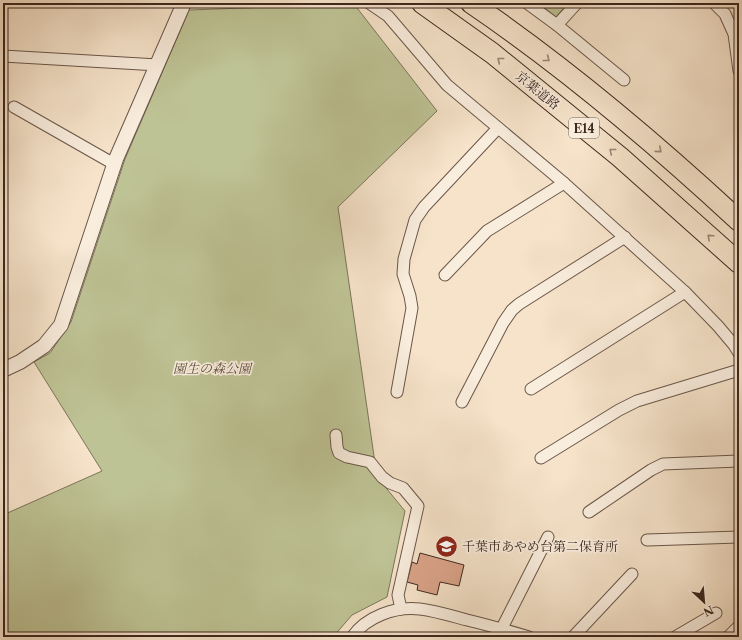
<svg xmlns="http://www.w3.org/2000/svg" width="742" height="640" font-family="'Libre Caslon Text','Noto Serif JP',serif">
<style>
.green{fill:#bec395;stroke:#7d755a}
.building{fill:#daa389;stroke:#3c271e}
.lines{fill:none;stroke-linecap:round;stroke-linejoin:round}
.minor-casing{stroke:#6a5649;stroke-width:13}
.tertiary-casing{stroke:#6a5649;stroke-width:16}
.motorway-casing{stroke:#3c271e;stroke-width:22}
.minor{stroke:#f9eddd;stroke-width:11}
.tertiary{stroke:#f9eddd;stroke-width:14}
.motorway{stroke:#f6e3ca;stroke-width:20}
.oneway{stroke:#998574}
.labels{text-anchor:middle;dominant-baseline:central;stroke-width:3.5;stroke-linejoin:round;paint-order:stroke}
.shield{fill:#f9eddd;stroke:#756257;stroke-width:1}
.shield-label{font-size:12px;font-weight:bold;fill:#3c271e}
.street-label{font-size:13px;fill:#3c271e;stroke:#f9eddd}
.park-label{font-size:13px;font-style:italic;fill:#5c4e3c;stroke:#f9eddd}
.poi-label{font-size:13px;fill:#3c271e;stroke:#f9eddd;text-anchor:start}
</style>
<rect width="100%" height="100%" fill="#f6e3ca"/>
<filter id="stains"><feTurbulence type="fractalNoise" baseFrequency=".005" numOctaves="4"/><feColorMatrix values="0 0 0 0 .2 0 0 0 0 .09 0 0 0 0 .02 0 0 0 .5 -.17"/></filter>
<radialGradient id="worn" r=".72"><stop offset=".6" stop-color="#630" stop-opacity="0"/><stop offset="1" stop-color="#630" stop-opacity=".3"/></radialGradient>
<g class="green">
<path d="M 543,3 L 568,3 L 556,17 L 541,5 Z"/>
<path d="M 354,4 L 437,111 L 338,207 L 377,477 L 405,511 L 387,597 L 352,615 L 333,637 L 3,637 L 3,515 L 102,471 L 34,362 L 50,353 L 71,322 L 125,159 L 189,10 Z"/>
</g>
<path class="building" d="M 420,553 L 464,565 L 459,586 L 440,582 L 437,595 L 417,590 L 418,585 L 407,582 L 412,562 L 417,564 Z"/>
<g class="lines">
<defs>
<g id="minor">
<path d="M 369,3 L 388,16 L 447,85 L 564,183 L 685,292 L 718,326 L 734,345 L 739,353"/>
<path d="M 527,3 L 557,25 L 624,80"/>
<path d="M 714,3 L 725,14 L 734,34 L 739,71"/>
<path d="M 557,25 L 577,3"/>
<path d="M 3,56 L 158,65"/>
<path d="M 14,107 L 114,164"/>
<path d="M 445,275 L 487,231 L 564,183"/>
<path d="M 531,389 L 685,292"/>
<path d="M 397,392 L 412,308 L 410,296 L 403,274 L 404,259 L 415,220 L 424,207 L 498,128"/>
<path d="M 462,402 L 503,323 L 512,310 L 519,304 L 625,237"/>
<path d="M 336,435 L 337,447 L 339,453 L 347,457 L 370,462 L 382,477 L 390,483 L 403,488 L 418,506 L 398,595 L 401,609"/>
<path d="M 541,458 L 619,410 L 637,401 L 739,370"/>
<path d="M 589,512 L 651,470 L 663,464 L 739,461"/>
<path d="M 647,540 L 739,537"/>
<path d="M 502,628 L 548,537"/>
<path d="M 352,637 C 366,617 395,606 420,609 C 436,611 452,616 467,620 C 488,625 509,631 529,637"/>
<path d="M 573,637 L 632,574"/>
<path d="M 675,637 L 716,613"/>
<path d="M 728,637 L 739,626"/>
</g>
<path id="tertiary" d="M 3,370 L 20,362 L 44,346 L 61,325 L 116,159 L 184,3"/>
<g id="motorway">
<path d="M 422,3 L 492,53 L 620,157 L 739,263"/>
<path d="M 471,3 C 565,67 656,144 739,221"/>
</g>
</defs>
<use href="#minor" class="minor-casing"/>
<use href="#tertiary" class="tertiary-casing"/>
<use href="#motorway" class="motorway-casing"/>
<use href="#minor" class="minor"/>
<use href="#tertiary" class="tertiary"/>
<use href="#motorway" class="motorway"/>
</g>
<defs><path id="oneway-chevron" d="M-2-3.5L2.5 0L-2 3.5" fill="none" stroke-width="1.6" stroke-linecap="round" stroke-linejoin="round"/></defs>
<g class="oneway">
<use href="#oneway-chevron" transform="translate(547 59) rotate(38)"/>
<use href="#oneway-chevron" transform="translate(500 60) rotate(-141)"/>
<use href="#oneway-chevron" transform="translate(659 150) rotate(41)"/>
<use href="#oneway-chevron" transform="translate(612 151) rotate(-141)"/>
<use href="#oneway-chevron" transform="translate(710 237) rotate(-138)"/>
</g>
<defs>
<symbol id="school-disc" viewBox="-11 -11 22 22"><circle r="9.5" fill="#8f2418" stroke="#f9eddd"/><path d="M0-5L7-2L0 1L-7-2ZM-4 1L0 2.5L4 1V4Q0 6-4 4Z" fill="#fff"/></symbol>
</defs>
<g fill-rule="evenodd">
<use href="#school-disc" x="434" y="534" width="25" height="25"/>
</g>
<g class="labels">
<rect class="shield" x="569" y="118" width="30" height="20" rx="3"/>
<g class="shield-label">
<text x="584" y="128">E14</text>
</g>
<g class="street-label">
<text transform="translate(538 90) rotate(39)">京葉道路</text>
</g>
<g class="park-label">
<text x="212" y="368">園生の森公園</text>
</g>
<g class="poi-label">
<text x="462" y="546">千葉市あやめ台第二保育所</text>
</g>
</g>
<rect width="742" height="640" fill="none" stroke="#f6e3ca" stroke-width="16"/>
<rect x="4" y="4" width="734" height="632" fill="none" stroke="#3c271e" stroke-width="2"/>
<rect x="8" y="8" width="726" height="624" fill="none" stroke="#3c271e"/>
<g transform="translate(704 602) rotate(154)" stroke="#f9eddd" stroke-width="3" paint-order="stroke">
<path d="M0-3L7 15L0 10L-7 15Z" fill="#3c271e"/>
<text y="-6" font-size="11" font-weight="bold" text-anchor="middle" fill="#3c271e">N</text>
</g>
<rect width="100%" height="100%" filter="url(#stains)"/>
<rect width="100%" height="100%" fill="url(#worn)"/>
</svg>
